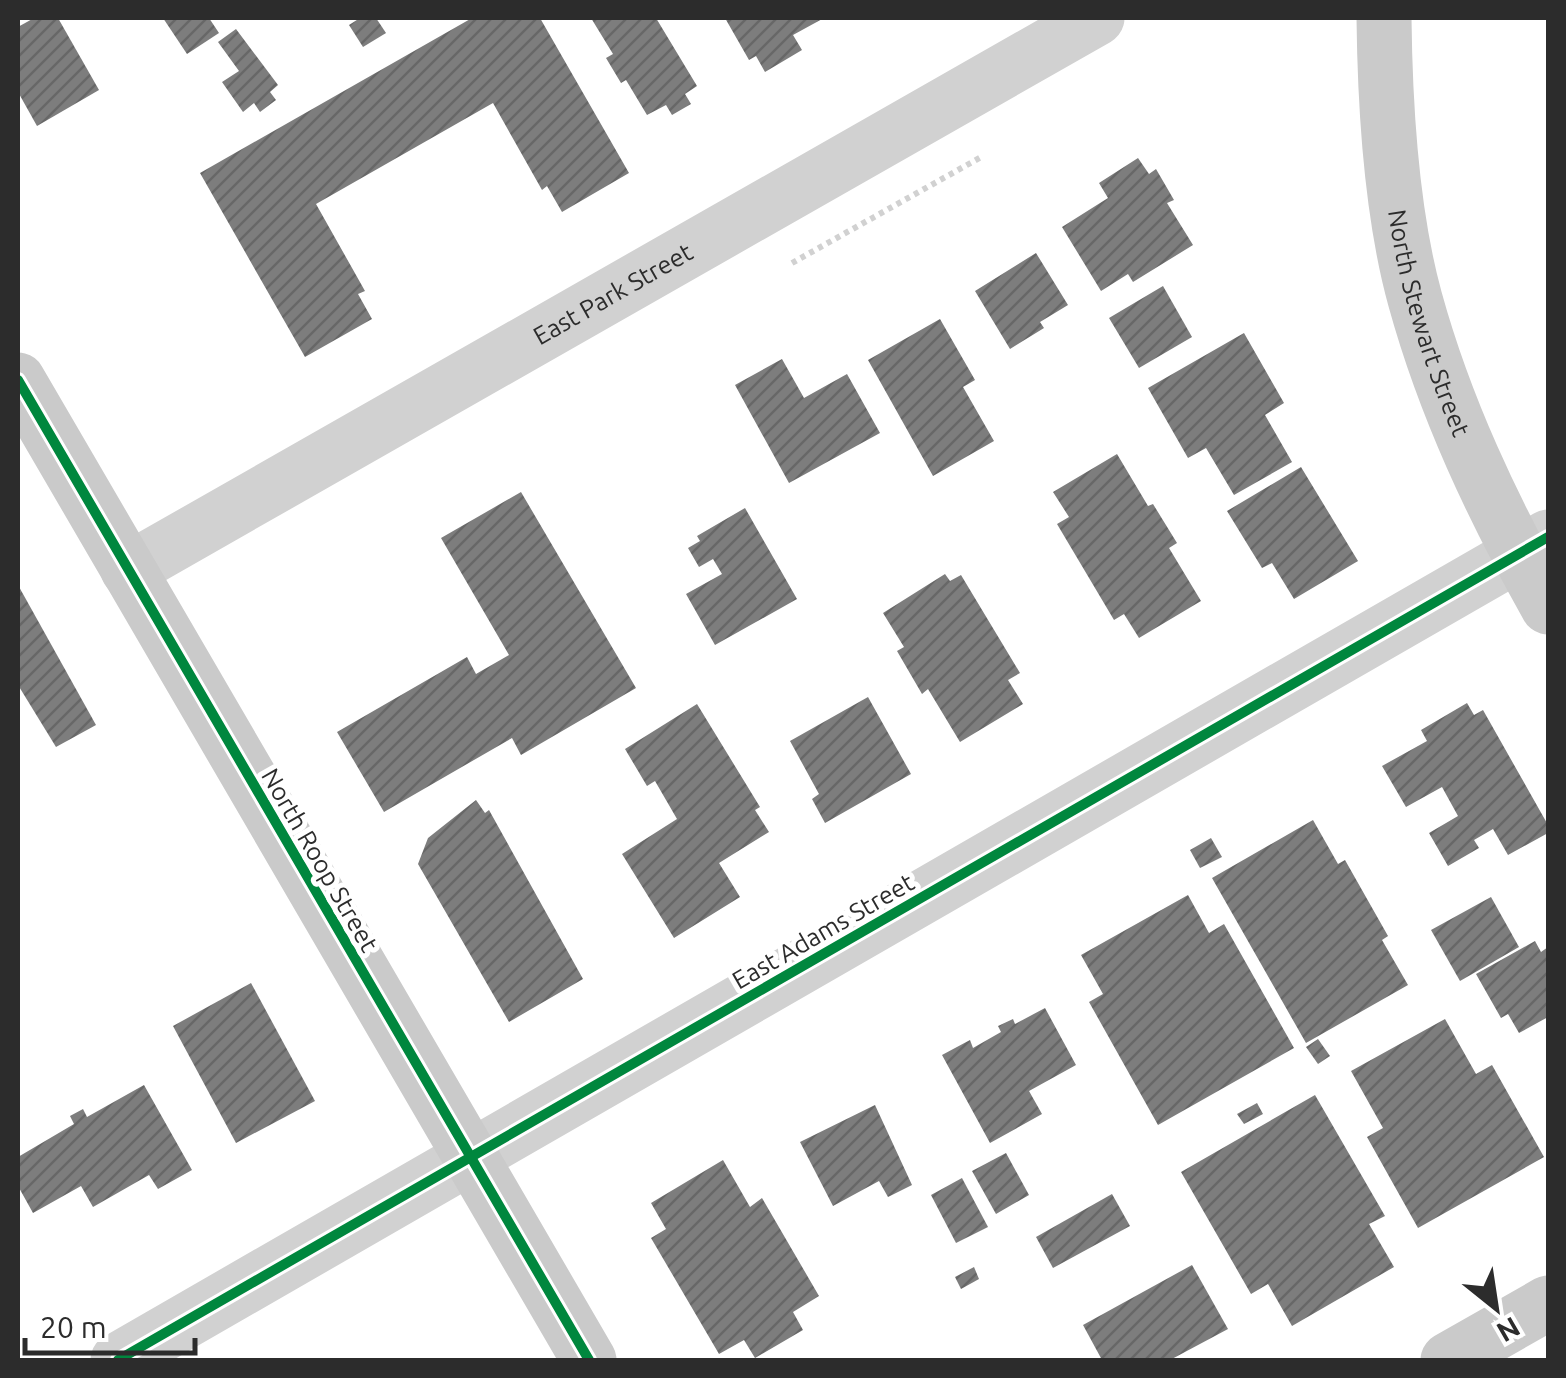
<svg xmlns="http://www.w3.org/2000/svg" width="1566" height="1378" font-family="Ubuntu,sans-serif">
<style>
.building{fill:url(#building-hatch)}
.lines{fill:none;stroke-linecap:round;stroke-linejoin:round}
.path{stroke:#d1d1d1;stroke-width:6;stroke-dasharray:5 5;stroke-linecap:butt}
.street{stroke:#d1d1d1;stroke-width:55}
.secondary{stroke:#cacaca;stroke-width:55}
.cycleway-casing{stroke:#fff;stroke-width:16}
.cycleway{stroke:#00873e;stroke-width:10}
.labels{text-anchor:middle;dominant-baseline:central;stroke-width:10;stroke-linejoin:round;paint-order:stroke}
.street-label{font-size:25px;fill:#2c2c2c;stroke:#fff}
</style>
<defs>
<pattern id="building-hatch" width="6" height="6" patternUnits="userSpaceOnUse" patternTransform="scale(2.5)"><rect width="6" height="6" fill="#7d7d7d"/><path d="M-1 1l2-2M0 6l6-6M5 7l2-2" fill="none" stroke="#676767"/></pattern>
</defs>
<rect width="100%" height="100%" fill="#fff"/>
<g class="building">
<path d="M 34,18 L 58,18 L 99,90 L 37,126 L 18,92 L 18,27 Z"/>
<path d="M 163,18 L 209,18 L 219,33 L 187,54 Z"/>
<path d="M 360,18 L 376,18 L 386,33 L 363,47 L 349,25 Z"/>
<path d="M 472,18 L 540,18 L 629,173 L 562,212 L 547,186 L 542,190 L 493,103 L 316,204 L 365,291 L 358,294 L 372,319 L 305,357 L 200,173 Z"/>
<path d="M 591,18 L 656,18 L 697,86 L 685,94 L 691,104 L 672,115 L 666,105 L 647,115 L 626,80 L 621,83 L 606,58 L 613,54 Z"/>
<path d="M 725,18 L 824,18 L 793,35 L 802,50 L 765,72 L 756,56 L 749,60 Z"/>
<path d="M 236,29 L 278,85 L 270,92 L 276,100 L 260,112 L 254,103 L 243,112 L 222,82 L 239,71 L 218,42 Z"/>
<path d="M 1138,158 L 1149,174 L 1156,169 L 1174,200 L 1167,203 L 1193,245 L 1133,282 L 1128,274 L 1101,291 L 1062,227 L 1108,198 L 1099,183 Z"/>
<path d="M 1036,253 L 1068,305 L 1040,322 L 1044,328 L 1010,349 L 975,291 Z"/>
<path d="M 1163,286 L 1192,337 L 1139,368 L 1109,318 Z"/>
<path d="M 940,319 L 975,380 L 963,387 L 994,441 L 933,476 L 868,360 Z"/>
<path d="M 1244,333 L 1284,403 L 1265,415 L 1292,462 L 1234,495 L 1206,448 L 1188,458 L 1148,388 Z"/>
<path d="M 782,359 L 804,398 L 847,374 L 880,433 L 789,483 L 735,385 Z"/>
<path d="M 1117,454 L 1148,506 L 1153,504 L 1177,543 L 1169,548 L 1201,601 L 1139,638 L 1124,614 L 1114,620 L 1057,524 L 1069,517 L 1053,492 Z"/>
<path d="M 1301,467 L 1358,561 L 1294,599 L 1272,563 L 1262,568 L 1227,511 Z"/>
<path d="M 521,492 L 636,688 L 521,755 L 512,738 L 384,812 L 337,732 L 467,657 L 476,674 L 509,655 L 441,538 Z"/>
<path d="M 745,508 L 797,599 L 715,645 L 686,594 L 722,574 L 713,559 L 699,567 L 688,548 L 700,541 L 697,536 Z"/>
<path d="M 945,574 L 950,581 L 961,575 L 1020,673 L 1008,680 L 1023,704 L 960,742 L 928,689 L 922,694 L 897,651 L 904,647 L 883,613 Z"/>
<path d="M 18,585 L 96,725 L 56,747 L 18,685 Z"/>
<path d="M 868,697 L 911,774 L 825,823 L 812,799 L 819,794 L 790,741 Z"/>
<path d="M 1467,703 L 1474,715 L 1483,710 L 1548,825 L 1548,833 L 1508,855 L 1493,829 L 1474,840 L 1479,848 L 1448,866 L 1429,833 L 1458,816 L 1442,787 L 1406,807 L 1382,766 L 1427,741 L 1421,730 Z"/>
<path d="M 697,704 L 760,807 L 755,810 L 769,832 L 719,863 L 740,897 L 674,938 L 622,854 L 677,819 L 655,781 L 647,786 L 625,749 Z"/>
<path d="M 476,800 L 485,813 L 489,810 L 583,979 L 509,1022 L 418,864 L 428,838 Z"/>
<path d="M 1313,820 L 1338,864 L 1345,860 L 1388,936 L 1382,940 L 1408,985 L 1306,1043 L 1212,878 Z"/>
<path d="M 1211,838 L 1222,857 L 1200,868 L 1190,850 Z"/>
<path d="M 1188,895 L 1209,933 L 1224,924 L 1294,1048 L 1158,1125 L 1089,1002 L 1103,994 L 1081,955 Z"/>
<path d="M 1491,897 L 1519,947 L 1460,981 L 1431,930 Z"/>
<path d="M 1535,941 L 1541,952 L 1548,947 L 1548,1017 L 1519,1033 L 1508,1014 L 1501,1018 L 1476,974 Z"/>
<path d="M 251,983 L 315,1101 L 236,1143 L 173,1026 Z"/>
<path d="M 1045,1008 L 1076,1065 L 1029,1091 L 1042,1114 L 990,1143 L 942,1055 L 970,1040 L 973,1048 L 1001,1032 L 998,1026 L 1013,1019 L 1015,1024 Z"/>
<path d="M 1445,1019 L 1476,1074 L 1492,1065 L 1544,1157 L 1418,1228 L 1367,1137 L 1383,1128 L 1351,1071 Z"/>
<path d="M 1318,1039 L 1330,1056 L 1318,1064 L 1306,1047 Z"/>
<path d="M 144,1085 L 192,1170 L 158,1189 L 149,1175 L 93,1207 L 81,1186 L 33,1213 L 18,1186 L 18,1157 L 74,1124 L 70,1116 L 83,1109 L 87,1117 Z"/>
<path d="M 1315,1095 L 1385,1216 L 1369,1224 L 1394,1267 L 1292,1326 L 1268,1284 L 1251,1294 L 1181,1172 Z"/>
<path d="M 1257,1103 L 1263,1114 L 1244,1124 L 1237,1114 Z"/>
<path d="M 875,1105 L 912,1185 L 888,1197 L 879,1181 L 833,1206 L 800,1142 Z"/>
<path d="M 1006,1153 L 1029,1195 L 996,1214 L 972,1171 Z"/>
<path d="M 723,1160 L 750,1207 L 762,1198 L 819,1296 L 793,1312 L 803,1330 L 755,1358 L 744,1340 L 719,1354 L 651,1238 L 666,1229 L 651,1203 Z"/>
<path d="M 962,1178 L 988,1227 L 956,1243 L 931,1195 Z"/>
<path d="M 1112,1194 L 1130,1226 L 1053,1268 L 1036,1237 Z"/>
<path d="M 1192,1265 L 1228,1329 L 1170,1360 L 1102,1360 L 1083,1325 Z"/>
<path d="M 974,1267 L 979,1279 L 961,1289 L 955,1277 Z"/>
</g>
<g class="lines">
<path class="path" d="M 792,263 L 983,156"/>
<g class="street">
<path id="s1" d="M 128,570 L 1097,18"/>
<path d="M 118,1360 L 1548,537"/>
</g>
<g class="secondary">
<path id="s2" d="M 1384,18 C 1385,108 1391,212 1415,299 C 1445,408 1493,509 1548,607"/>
<path d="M 18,380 L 589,1360"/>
<path d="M 1448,1360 L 1548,1303"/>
</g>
<defs>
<g id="cycleway">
<path d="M 18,380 L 589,1360"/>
<path d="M 118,1360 L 1548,537"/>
</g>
</defs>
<use href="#cycleway" class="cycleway-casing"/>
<use href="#cycleway" class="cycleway"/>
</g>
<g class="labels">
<g class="street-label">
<text stroke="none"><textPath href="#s1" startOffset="558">East Park Street</textPath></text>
<text stroke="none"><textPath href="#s2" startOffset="310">North Stewart Street</textPath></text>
<text transform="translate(320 860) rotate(60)">North Roop Street</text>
<text transform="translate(823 931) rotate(-30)">East Adams Street</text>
</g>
</g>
<rect width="1566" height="1378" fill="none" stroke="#2c2c2c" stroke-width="40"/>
<g transform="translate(1496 1308) rotate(150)" stroke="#ffffff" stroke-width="8" paint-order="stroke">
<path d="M0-8L18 38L0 25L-18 38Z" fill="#2c2c2c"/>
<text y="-15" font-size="28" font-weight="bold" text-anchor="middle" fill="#2c2c2c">N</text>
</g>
<path d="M25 1338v15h170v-15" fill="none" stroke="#2c2c2c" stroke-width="5"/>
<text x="40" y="1338" font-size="30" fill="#2c2c2c" stroke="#ffffff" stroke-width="8" paint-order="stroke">20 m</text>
</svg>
